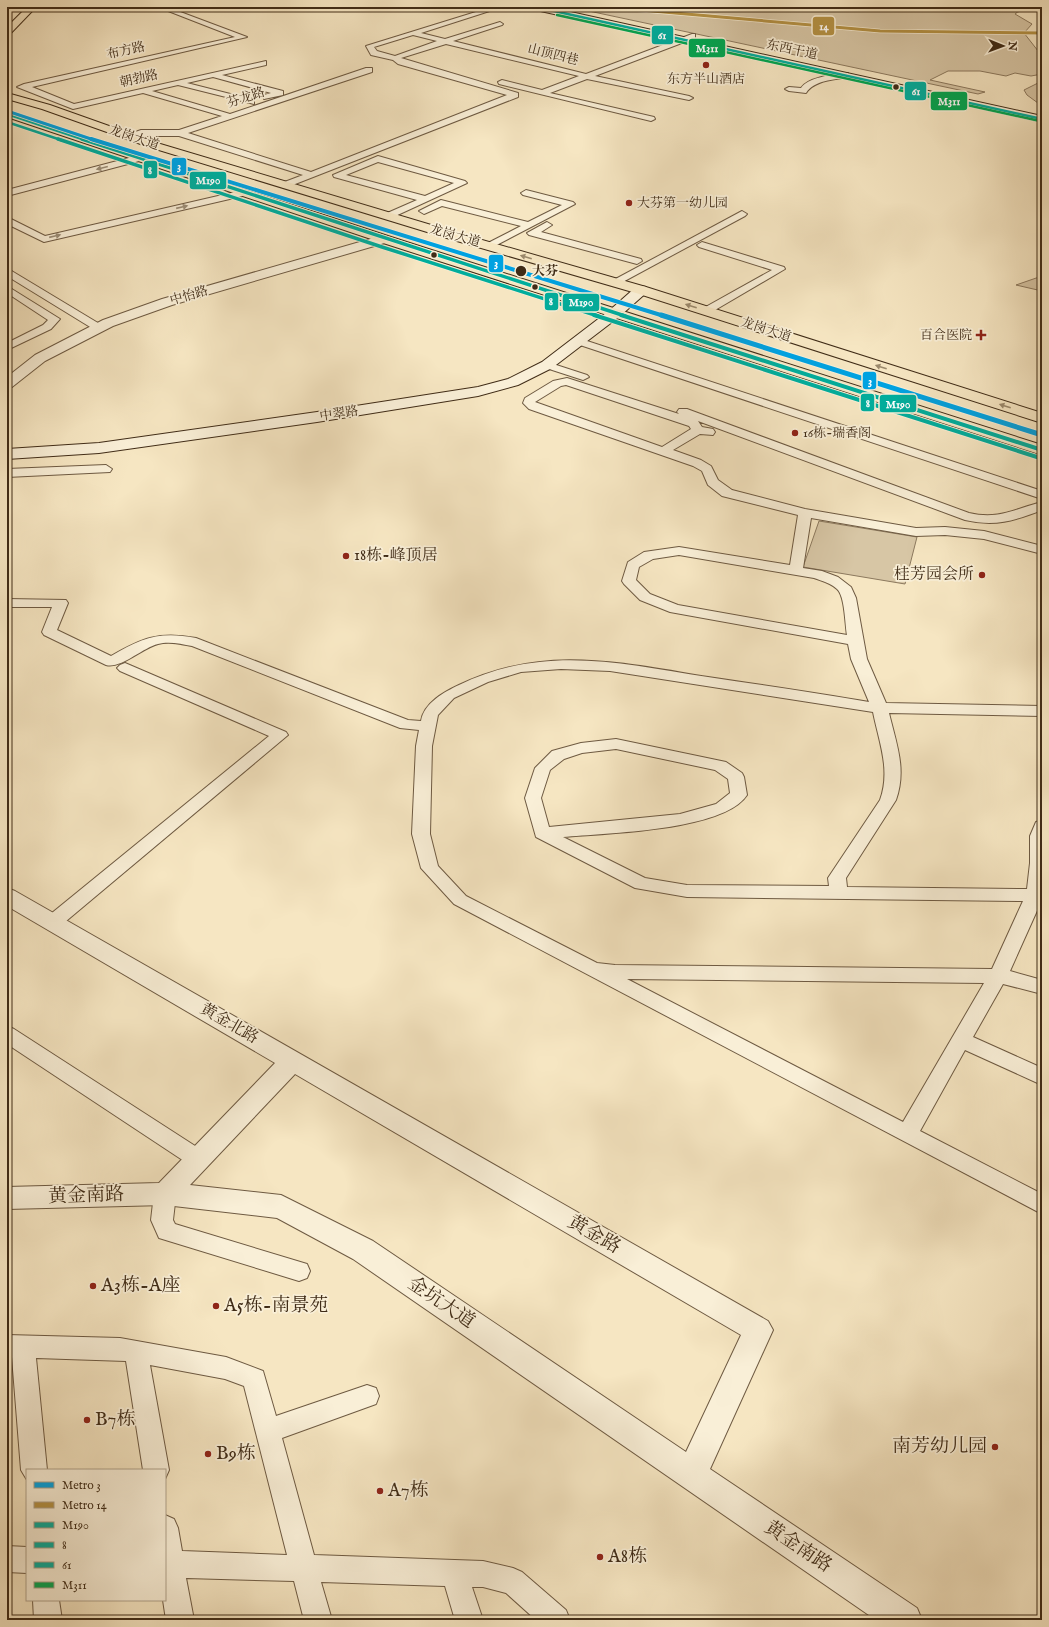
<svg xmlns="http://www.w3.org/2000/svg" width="1049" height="1627" font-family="'IM FELL English','Noto Serif SC',serif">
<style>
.green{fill:#d7c6a5;stroke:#8c795e}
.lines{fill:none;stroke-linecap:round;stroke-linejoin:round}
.minor-casing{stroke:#6e5a42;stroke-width:2}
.tertiary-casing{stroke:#6e5a42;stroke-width:2}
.secondary-casing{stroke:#402c17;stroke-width:2}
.trunk-casing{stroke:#402c17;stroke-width:2}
.minor{fill:#f9efd7;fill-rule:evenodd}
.tertiary{fill:#f9efd7;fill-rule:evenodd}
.secondary{fill:#f9efd7;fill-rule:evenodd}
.trunk{fill:#f6e6c2;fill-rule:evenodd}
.bus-1-far2-casing{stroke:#f9efd7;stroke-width:4}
.bus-1-far1-casing{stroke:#f9efd7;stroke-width:5}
.bus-1-casing{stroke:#f9efd7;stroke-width:6}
.bus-2-far2-casing{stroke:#f9efd7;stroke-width:4}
.bus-2-far1-casing{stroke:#f9efd7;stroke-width:5}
.bus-2-casing{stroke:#f9efd7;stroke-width:6}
.bus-3-casing{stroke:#f9efd7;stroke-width:4}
.bus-4-casing{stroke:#f9efd7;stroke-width:4}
.bus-1-far2{stroke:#01ad9c;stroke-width:2.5}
.bus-1-far1{stroke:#01ad9c;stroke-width:3.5}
.bus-1{stroke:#01ad9c;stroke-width:4}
.bus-2-far2{stroke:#01ad9c;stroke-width:2.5}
.bus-2-far1{stroke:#01ad9c;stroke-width:3.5}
.bus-2{stroke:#01ad9c;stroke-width:4}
.bus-3{stroke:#01ad9c;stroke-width:2.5}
.bus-4{stroke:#00a651;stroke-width:2.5}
.metro-1-far2-casing{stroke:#f9efd7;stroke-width:4.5}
.metro-1-far1-casing{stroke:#f9efd7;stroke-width:5.5}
.metro-1-casing{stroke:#f9efd7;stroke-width:7}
.metro-2-casing{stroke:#f9efd7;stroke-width:4.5}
.metro-1-far2{stroke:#00a2e1;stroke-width:3}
.metro-1-far1{stroke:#00a2e1;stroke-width:4}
.metro-1{stroke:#00a2e1;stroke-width:5}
.metro-2{stroke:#b49144;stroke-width:3}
.oneway{fill:#9c8e77}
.oneway2{fill:#9b896c}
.poi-dot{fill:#8f2418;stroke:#f9efd7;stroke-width:1.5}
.bus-dot{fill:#402c17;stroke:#f9efd7;stroke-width:1.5}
.labels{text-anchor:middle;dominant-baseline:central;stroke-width:3.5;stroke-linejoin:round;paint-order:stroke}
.far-street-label{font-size:13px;fill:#402c17;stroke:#f9efd7}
.far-poi-label{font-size:13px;fill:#402c17;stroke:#f9efd7;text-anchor:start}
.far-stop-label{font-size:13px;font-weight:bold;fill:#402c17;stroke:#f9efd7;text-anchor:start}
.poi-label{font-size:16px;fill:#402c17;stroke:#f9efd7;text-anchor:start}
.street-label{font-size:16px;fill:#402c17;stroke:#f9efd7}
.near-street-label{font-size:19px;fill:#402c17;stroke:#f9efd7}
.near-poi-label{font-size:19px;fill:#402c17;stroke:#f9efd7;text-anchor:start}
.line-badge{stroke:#f9efd7;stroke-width:1.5}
.badge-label{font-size:11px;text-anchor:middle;font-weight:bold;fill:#fff}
</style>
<rect width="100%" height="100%" fill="#f6e6c2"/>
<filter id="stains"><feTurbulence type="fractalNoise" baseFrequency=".005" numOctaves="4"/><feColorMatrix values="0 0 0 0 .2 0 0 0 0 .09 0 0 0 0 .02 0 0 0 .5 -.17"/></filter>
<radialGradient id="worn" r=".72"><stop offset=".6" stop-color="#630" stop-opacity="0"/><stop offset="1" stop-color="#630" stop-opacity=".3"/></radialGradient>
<g class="green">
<path d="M 570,7 L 1042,7 L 1042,9 C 1033,11 1021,8 1015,14 L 1032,24 L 1024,33 L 1042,56 L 1042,74 L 1031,76 L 1015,73 L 1006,76 L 980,71 L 948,71 L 930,80 L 985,92 L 978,94 Z"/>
<path d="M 1042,81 L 1042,106 L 1027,95 L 1024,90 Z"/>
<path d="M 1042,276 L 1042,291 L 1016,285 Z"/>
<path d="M 819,521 L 917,537 L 905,584 L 803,567 Z"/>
</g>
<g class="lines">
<defs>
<g id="minor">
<path d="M 158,7 L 167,7 L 247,37 L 32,87 L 74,104 L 266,61 L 266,65 L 222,75 L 283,91 L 283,95 L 264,99 L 264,95 L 271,93 L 213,77 L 187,83 L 254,100 L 254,104 L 178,85 L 152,91 L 230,114 L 366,68 L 372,68 L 372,72 L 188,133 L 311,172 L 507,95 L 398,64 L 393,60 L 371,55 L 366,46 L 492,7 L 502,7 L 421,33 L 445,39 L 500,22 L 503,24 L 502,25 L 453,41 L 586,74 L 692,34 L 695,34 L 695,38 L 595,76 L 689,96 L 693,98 L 689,100 L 587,79 L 550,93 L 654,117 L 655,119 L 651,121 L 499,84 L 498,82 L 502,80 L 542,90 L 579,76 L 446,44 L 401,58 L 518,93 L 518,97 L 285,188 L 282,187 L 282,183 L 303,175 L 179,136 L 141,136 L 128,139 L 124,136 L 141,130 L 179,130 L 222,116 L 143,93 L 73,109 L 17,87 L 24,84 L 235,37 ZM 413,35 L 437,41 L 395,56 L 377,51 L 374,47 Z"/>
<path d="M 845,73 L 848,73 L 848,77 C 834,80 814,80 806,93 L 789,91 L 785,89 L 789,87 L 801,88 C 807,78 833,74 845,73 Z"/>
<path d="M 140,155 L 144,158 L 143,160 L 7,196 L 7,190 Z"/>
<path d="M 378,156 L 465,181 L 467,183 L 391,218 L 385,218 L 385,214 L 417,200 L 334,177 L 333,175 ZM 378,162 L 454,183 L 425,196 L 346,175 Z"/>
<path d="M 244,190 L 249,193 L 247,195 L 44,242 L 7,224 L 7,217 L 45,236 Z"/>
<path d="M 526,190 L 573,202 L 575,204 L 489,249 L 486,248 L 484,246 L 486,244 L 521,226 L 442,206 L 424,214 L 419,211 L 441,200 L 528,222 L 562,205 L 523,195 L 521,193 Z"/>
<path d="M 742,211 L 747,214 L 745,216 L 619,284 L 611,284 L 610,282 Z"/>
<path d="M 547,222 L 552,225 L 541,232 L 641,259 L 642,261 L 637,264 L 529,235 L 527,233 Z"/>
<path d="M 702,242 L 784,267 L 785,269 L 710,313 L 702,313 L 701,311 L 702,309 L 772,270 L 699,247 L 697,245 Z"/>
<path d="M 10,270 L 103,326 L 104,328 L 99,331 L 95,330 L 7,276 L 7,271 Z"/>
<path d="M 7,286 L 60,319 L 51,329 L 7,350 L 7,343 L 43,325 L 48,320 L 7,293 Z"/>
<path d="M 578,338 L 1042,491 L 1042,499 L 574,343 L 572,341 Z"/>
<path d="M 547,362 L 587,375 L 589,377 L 583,380 L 543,367 L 541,365 Z"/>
<path d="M 567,378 L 679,414 L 677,412 L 679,409 L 687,409 L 969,513 C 999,520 1014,509 1042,502 L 1042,510 C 1014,521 995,527 965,520 L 698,421 L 702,427 L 713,429 L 715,432 L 713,435 L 700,434 L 673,450 L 701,460 L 711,466 L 718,480 L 732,490 L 805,509 L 916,528 L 945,527 L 984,531 L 1042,546 L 1042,554 L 984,539 L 945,535 L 916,536 L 811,518 L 803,568 L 822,571 L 838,577 L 851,587 L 856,598 L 867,659 L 886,703 L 1042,706 L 1042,716 L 889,713 C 896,743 907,769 896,800 L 846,878 L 847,887 L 1027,889 L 1030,863 L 1030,836 L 1036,822 L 1042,820 L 1042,904 L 1040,904 L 1010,971 L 1042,980 L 1042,994 L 1003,984 L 973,1037 L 1042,1068 L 1042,1085 L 965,1050 L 920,1131 L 1042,1194 L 1042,1214 L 454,904 L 421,868 L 412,834 L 416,746 L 419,730 L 400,728 L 192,646 C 181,644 169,641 158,644 C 142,648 121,669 106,665 L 44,635 L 42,632 L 52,607 L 7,607 L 7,599 L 66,600 L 68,603 L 57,630 L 111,656 C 142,638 159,631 196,638 L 408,720 L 421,721 C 424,703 444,692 459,685 C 544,644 619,663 708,677 C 762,685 816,693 869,702 L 851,659 L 848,644 L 670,612 L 640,600 L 624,584 L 622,581 L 628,562 L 644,552 L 679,547 L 790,565 L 798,515 L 722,496 L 708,485 L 702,471 L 693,466 L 529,409 L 523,403 L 525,398 L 553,381 ZM 566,385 L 689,426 L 691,429 L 662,447 L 535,402 L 561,386 ZM 679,555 L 814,578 C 822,581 831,583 837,589 C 845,596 845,624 847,635 L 678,605 L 650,594 L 636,580 L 639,567 L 653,559 ZM 561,669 L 610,671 L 873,712 C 879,742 891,770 880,800 L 828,878 L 829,886 L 687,885 L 645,878 L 563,837 C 605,833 724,831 747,795 L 744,777 L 742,773 L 726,762 L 616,739 L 581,743 L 552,751 L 535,768 L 525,798 L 536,837 L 635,888 L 687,897 L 1023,901 L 992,969 L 615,965 L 597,963 L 466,896 L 438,866 L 430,834 L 432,746 L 438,715 L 454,698 L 488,682 L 521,672 ZM 616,749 L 715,770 L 728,779 L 730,793 L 716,804 L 680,814 L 549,827 L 541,798 L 550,770 L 564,759 L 582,753 ZM 627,979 L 984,983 L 903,1122 Z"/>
<path d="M 106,465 L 112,469 L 110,472 L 7,477 L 7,469 Z"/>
<path d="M 125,663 L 286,732 L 288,735 L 59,927 L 53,929 L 47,927 L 44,922 L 47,917 L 269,736 L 120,671 L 117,668 L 120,665 Z"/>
<path d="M 7,1026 L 14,1029 L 206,1153 L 209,1159 L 206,1165 L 198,1168 L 190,1165 L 7,1044 Z"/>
<path d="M 165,1185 L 173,1188 L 176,1194 L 173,1220 L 175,1224 L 307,1264 L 310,1271 L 307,1278 L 299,1281 L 159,1238 L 151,1220 L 154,1194 L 157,1188 Z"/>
<path d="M 7,1335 L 120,1338 L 226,1357 L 263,1371 L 276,1416 L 367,1385 L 376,1388 L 379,1396 L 376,1404 L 282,1438 L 314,1555 L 483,1561 L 513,1568 L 522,1572 L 566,1610 L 570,1620 L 536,1620 L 506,1593 L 483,1587 L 472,1587 L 483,1620 L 455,1620 L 445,1586 L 321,1582 L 332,1620 L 304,1620 L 294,1581 L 186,1578 L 194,1620 L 166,1620 L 163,1600 L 165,1600 L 165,1515 L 174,1519 L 178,1528 L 182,1551 L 287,1555 L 244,1386 L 225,1379 L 150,1365 L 169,1470 L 165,1479 L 165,1470 L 143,1470 L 126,1361 L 36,1358 L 47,1470 L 27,1470 L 27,1480 L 21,1470 L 12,1357 L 7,1357 Z"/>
<path d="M 7,1546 L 27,1547 L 27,1573 L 7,1572 Z"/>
<path d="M 33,1600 L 59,1600 L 62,1620 L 34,1620 Z"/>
</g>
<g id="tertiary">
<path d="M 384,235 L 390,239 L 388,242 L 172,305 L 113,326 L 45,361 L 12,387 L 7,388 L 7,377 L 35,355 L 103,320 L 162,299 Z"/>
<path d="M 7,888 L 15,891 L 768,1321 L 773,1330 L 710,1469 L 917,1608 L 922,1620 L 876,1620 L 353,1259 L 277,1218 L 165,1205 L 7,1209 L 7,1187 L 159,1183 L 275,1063 L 7,906 ZM 295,1074 L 741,1335 L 686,1452 L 373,1241 L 281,1195 L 190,1185 Z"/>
</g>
<g id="secondary">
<path d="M 532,7 L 548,7 L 1042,116 L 1042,122 L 536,10 Z"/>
<path d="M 641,286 L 646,287 L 648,290 L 646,293 L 620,316 L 552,368 L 518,385 L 478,396 L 317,422 L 99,453 L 7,459 L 7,449 L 99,443 L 317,412 L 478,387 L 508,379 L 542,362 L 610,310 L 636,287 Z"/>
</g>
<g id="trunk">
<path d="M 27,7 L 36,7 L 10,34 L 7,35 L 7,27 Z"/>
<path d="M 7,93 L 50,105 L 157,143 L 458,233 L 646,287 L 1042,413 L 1042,423 L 636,293 L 450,239 L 149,147 L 42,109 L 7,99 Z"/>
<path d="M 7,111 L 388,236 L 1042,445 L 1042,455 L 380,242 L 7,117 Z"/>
</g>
</defs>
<use href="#minor" class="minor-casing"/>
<use href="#tertiary" class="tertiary-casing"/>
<use href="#secondary" class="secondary-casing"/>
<use href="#trunk" class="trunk-casing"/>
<use href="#minor" class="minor"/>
<use href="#tertiary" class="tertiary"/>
<use href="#secondary" class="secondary"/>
<use href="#trunk" class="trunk"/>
<defs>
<path id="bus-1-far2" d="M 7,114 L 85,140"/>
<path id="bus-1-far1" d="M 82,139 L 625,316"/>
<path id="bus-1" d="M 621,315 L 1042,450"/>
<path id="bus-2-far2" d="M 7,122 L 61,140"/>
<path id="bus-2-far1" d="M 58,139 L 382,247 L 598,316"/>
<path id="bus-2" d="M 594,315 L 1040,458"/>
<path id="bus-3" d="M 536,7 L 1042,119"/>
<path id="bus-4" d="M 557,15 L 1040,121"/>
</defs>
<use href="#bus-1-far2" class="bus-1-far2-casing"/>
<use href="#bus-1-far1" class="bus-1-far1-casing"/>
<use href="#bus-1" class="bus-1-casing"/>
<use href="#bus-2-far2" class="bus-2-far2-casing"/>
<use href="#bus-2-far1" class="bus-2-far1-casing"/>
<use href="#bus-2" class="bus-2-casing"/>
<use href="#bus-3" class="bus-3-casing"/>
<use href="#bus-4" class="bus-4-casing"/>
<use href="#bus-1-far2" class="bus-1-far2"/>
<use href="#bus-1-far1" class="bus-1-far1"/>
<use href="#bus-1" class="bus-1"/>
<use href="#bus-2-far2" class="bus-2-far2"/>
<use href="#bus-2-far1" class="bus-2-far1"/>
<use href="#bus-2" class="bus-2"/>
<use href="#bus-3" class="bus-3"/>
<use href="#bus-4" class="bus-4"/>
<defs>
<path id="metro-1-far2" d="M 7,111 L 94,140"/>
<path id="metro-1-far1" d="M 91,139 L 664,316"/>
<path id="metro-1" d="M 661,315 L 1042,435"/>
<path id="metro-2" d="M 606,7 L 880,31 L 1042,33"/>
</defs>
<use href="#metro-1-far2" class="metro-1-far2-casing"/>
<use href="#metro-1-far1" class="metro-1-far1-casing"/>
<use href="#metro-1" class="metro-1-casing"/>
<use href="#metro-2" class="metro-2-casing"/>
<use href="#metro-1-far2" class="metro-1-far2"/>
<use href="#metro-1-far1" class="metro-1-far1"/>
<use href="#metro-1" class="metro-1"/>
<use href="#metro-2" class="metro-2"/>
</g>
<defs><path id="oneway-solid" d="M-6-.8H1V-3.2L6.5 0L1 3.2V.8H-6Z"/></defs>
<g class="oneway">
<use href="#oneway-solid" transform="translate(102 168) rotate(166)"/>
<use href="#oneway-solid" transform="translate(182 207) rotate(-13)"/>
<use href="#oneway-solid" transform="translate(55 236) rotate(-13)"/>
</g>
<g class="oneway2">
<use href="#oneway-solid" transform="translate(526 257) rotate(-164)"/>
<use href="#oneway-solid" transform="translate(691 306) rotate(-162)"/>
<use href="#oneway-solid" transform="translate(881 367) rotate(-162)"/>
<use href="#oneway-solid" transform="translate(1005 406) rotate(-162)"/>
</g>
<g class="poi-dot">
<circle cx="706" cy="65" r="4"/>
<circle cx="629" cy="203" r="4"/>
<path d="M979 329h4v4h4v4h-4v4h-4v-4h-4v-4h4z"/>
<circle cx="795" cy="433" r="4"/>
<circle cx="346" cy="556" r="4"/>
<circle cx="982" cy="575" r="4"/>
<circle cx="93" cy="1286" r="4"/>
<circle cx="216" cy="1306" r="4"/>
<circle cx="87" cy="1420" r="4"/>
<circle cx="995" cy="1447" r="4"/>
<circle cx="208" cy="1454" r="4"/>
<circle cx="380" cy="1491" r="4"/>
<circle cx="600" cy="1557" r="4"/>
</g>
<g class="bus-dot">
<circle cx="896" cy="87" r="3.5"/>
<circle cx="434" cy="255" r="3.5"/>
<circle cx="521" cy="271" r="6"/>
<circle cx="535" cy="287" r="3.5"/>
</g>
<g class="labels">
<g class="far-street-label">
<text transform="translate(792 50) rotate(12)">东西干道</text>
<text transform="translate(126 51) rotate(-13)">布方路</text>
<text transform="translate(553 55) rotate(14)">山顶四巷</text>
<text transform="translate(139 79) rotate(-13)">朝勃路</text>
<text transform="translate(246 98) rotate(-18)">芬龙路</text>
<text transform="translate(134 138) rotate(19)">龙岗大道</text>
<text transform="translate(455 236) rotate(16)">龙岗大道</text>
<text transform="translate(189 296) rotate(-16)">中怡路</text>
<text transform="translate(766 330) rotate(18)">龙岗大道</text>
<text transform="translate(339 414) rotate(-9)">中翠路</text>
</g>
<g class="far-poi-label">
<text x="706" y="79" text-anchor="middle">东方半山酒店</text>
<text x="637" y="203">大芬第一幼儿园</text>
<text x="972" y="335" text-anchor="end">百合医院</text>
<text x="803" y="433">16栋-瑞香阁</text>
</g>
<g class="far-stop-label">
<text x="532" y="271">大芬</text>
</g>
<g class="poi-label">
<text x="354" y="556">18栋-峰顶居</text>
<text x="974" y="575" text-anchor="end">桂芳园会所</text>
</g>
<g class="street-label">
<text transform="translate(229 1024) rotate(30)">黄金北路</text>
</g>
<g class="near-street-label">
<text transform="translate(86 1196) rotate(-2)">黄金南路</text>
<text transform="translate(594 1235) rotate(30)">黄金路</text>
<text transform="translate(441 1303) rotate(34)">金坑大道</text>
<text transform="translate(798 1547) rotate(34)">黄金南路</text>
</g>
<g class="near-poi-label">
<text x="101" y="1286">A3栋-A座</text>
<text x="224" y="1306">A5栋-南景苑</text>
<text x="95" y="1420">B7栋</text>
<text x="987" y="1447" text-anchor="end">南芳幼儿园</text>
<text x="216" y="1454">B9栋</text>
<text x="388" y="1491">A7栋</text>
<text x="608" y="1557">A8栋</text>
</g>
</g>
<g class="line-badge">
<rect x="812" y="16" width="23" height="20" rx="4" fill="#b49144"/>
<rect x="651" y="25" width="23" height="20" rx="4" fill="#01ad9c"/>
<rect x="688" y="38" width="38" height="20" rx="4" fill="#00a651"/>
<rect x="904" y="81" width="23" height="20" rx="4" fill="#01ad9c"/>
<rect x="930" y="91" width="38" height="20" rx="4" fill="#00a651"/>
<rect x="171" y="157" width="16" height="19" rx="4" fill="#00a2e1"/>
<rect x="143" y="160" width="15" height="19" rx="4" fill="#01ad9c"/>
<rect x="189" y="171" width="38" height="19" rx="4" fill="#01ad9c"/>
<rect x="488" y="254" width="16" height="19" rx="4" fill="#00a2e1"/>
<rect x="544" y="292" width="15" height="19" rx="4" fill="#01ad9c"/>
<rect x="562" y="293" width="38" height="19" rx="4" fill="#01ad9c"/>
<rect x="862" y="371" width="15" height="19" rx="4" fill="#00a2e1"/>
<rect x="860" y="393" width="15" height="19" rx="4" fill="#01ad9c"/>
<rect x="879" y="394" width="38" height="19" rx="4" fill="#01ad9c"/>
</g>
<g class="badge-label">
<text x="824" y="30">14</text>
<text x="662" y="39">61</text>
<text x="707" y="52">M311</text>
<text x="916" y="95">61</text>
<text x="949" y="105">M311</text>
<text x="179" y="170">3</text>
<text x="150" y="174">8</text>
<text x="208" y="184">M190</text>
<text x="496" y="267">3</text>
<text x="551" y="305">8</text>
<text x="581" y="306">M190</text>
<text x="870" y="385">3</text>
<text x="868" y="407">8</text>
<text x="898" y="408">M190</text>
</g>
<rect width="1049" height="1627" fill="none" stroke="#f6e6c2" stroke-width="24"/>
<rect x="8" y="8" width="1033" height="1611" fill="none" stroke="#402c17" stroke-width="2"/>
<rect x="12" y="12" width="1025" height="1603" fill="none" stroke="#402c17"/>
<rect x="26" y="1469" width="140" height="132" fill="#f9efd7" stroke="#afa18a"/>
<rect x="34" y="1482" width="20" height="6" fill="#00a2e1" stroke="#afa18a"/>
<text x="62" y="1489" font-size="12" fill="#402c17">Metro 3</text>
<rect x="34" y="1502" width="20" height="6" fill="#b49144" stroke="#afa18a"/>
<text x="62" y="1509" font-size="12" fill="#402c17">Metro 14</text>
<rect x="34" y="1522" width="20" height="6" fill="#01ad9c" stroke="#afa18a"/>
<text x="62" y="1529" font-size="12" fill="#402c17">M190</text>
<rect x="34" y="1542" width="20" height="6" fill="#01ad9c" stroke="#afa18a"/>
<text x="62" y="1549" font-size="12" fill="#402c17">8</text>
<rect x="34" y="1562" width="20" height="6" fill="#01ad9c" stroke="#afa18a"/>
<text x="62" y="1569" font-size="12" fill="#402c17">61</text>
<rect x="34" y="1582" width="20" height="6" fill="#00a651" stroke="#afa18a"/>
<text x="62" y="1589" font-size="12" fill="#402c17">M311</text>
<g transform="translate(1003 46) rotate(91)" stroke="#f9efd7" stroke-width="3" paint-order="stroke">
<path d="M0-3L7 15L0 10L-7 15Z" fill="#402c17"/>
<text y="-6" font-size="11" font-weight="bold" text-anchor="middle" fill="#402c17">N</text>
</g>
<rect width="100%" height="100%" filter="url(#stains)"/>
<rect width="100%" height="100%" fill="url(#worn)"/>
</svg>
